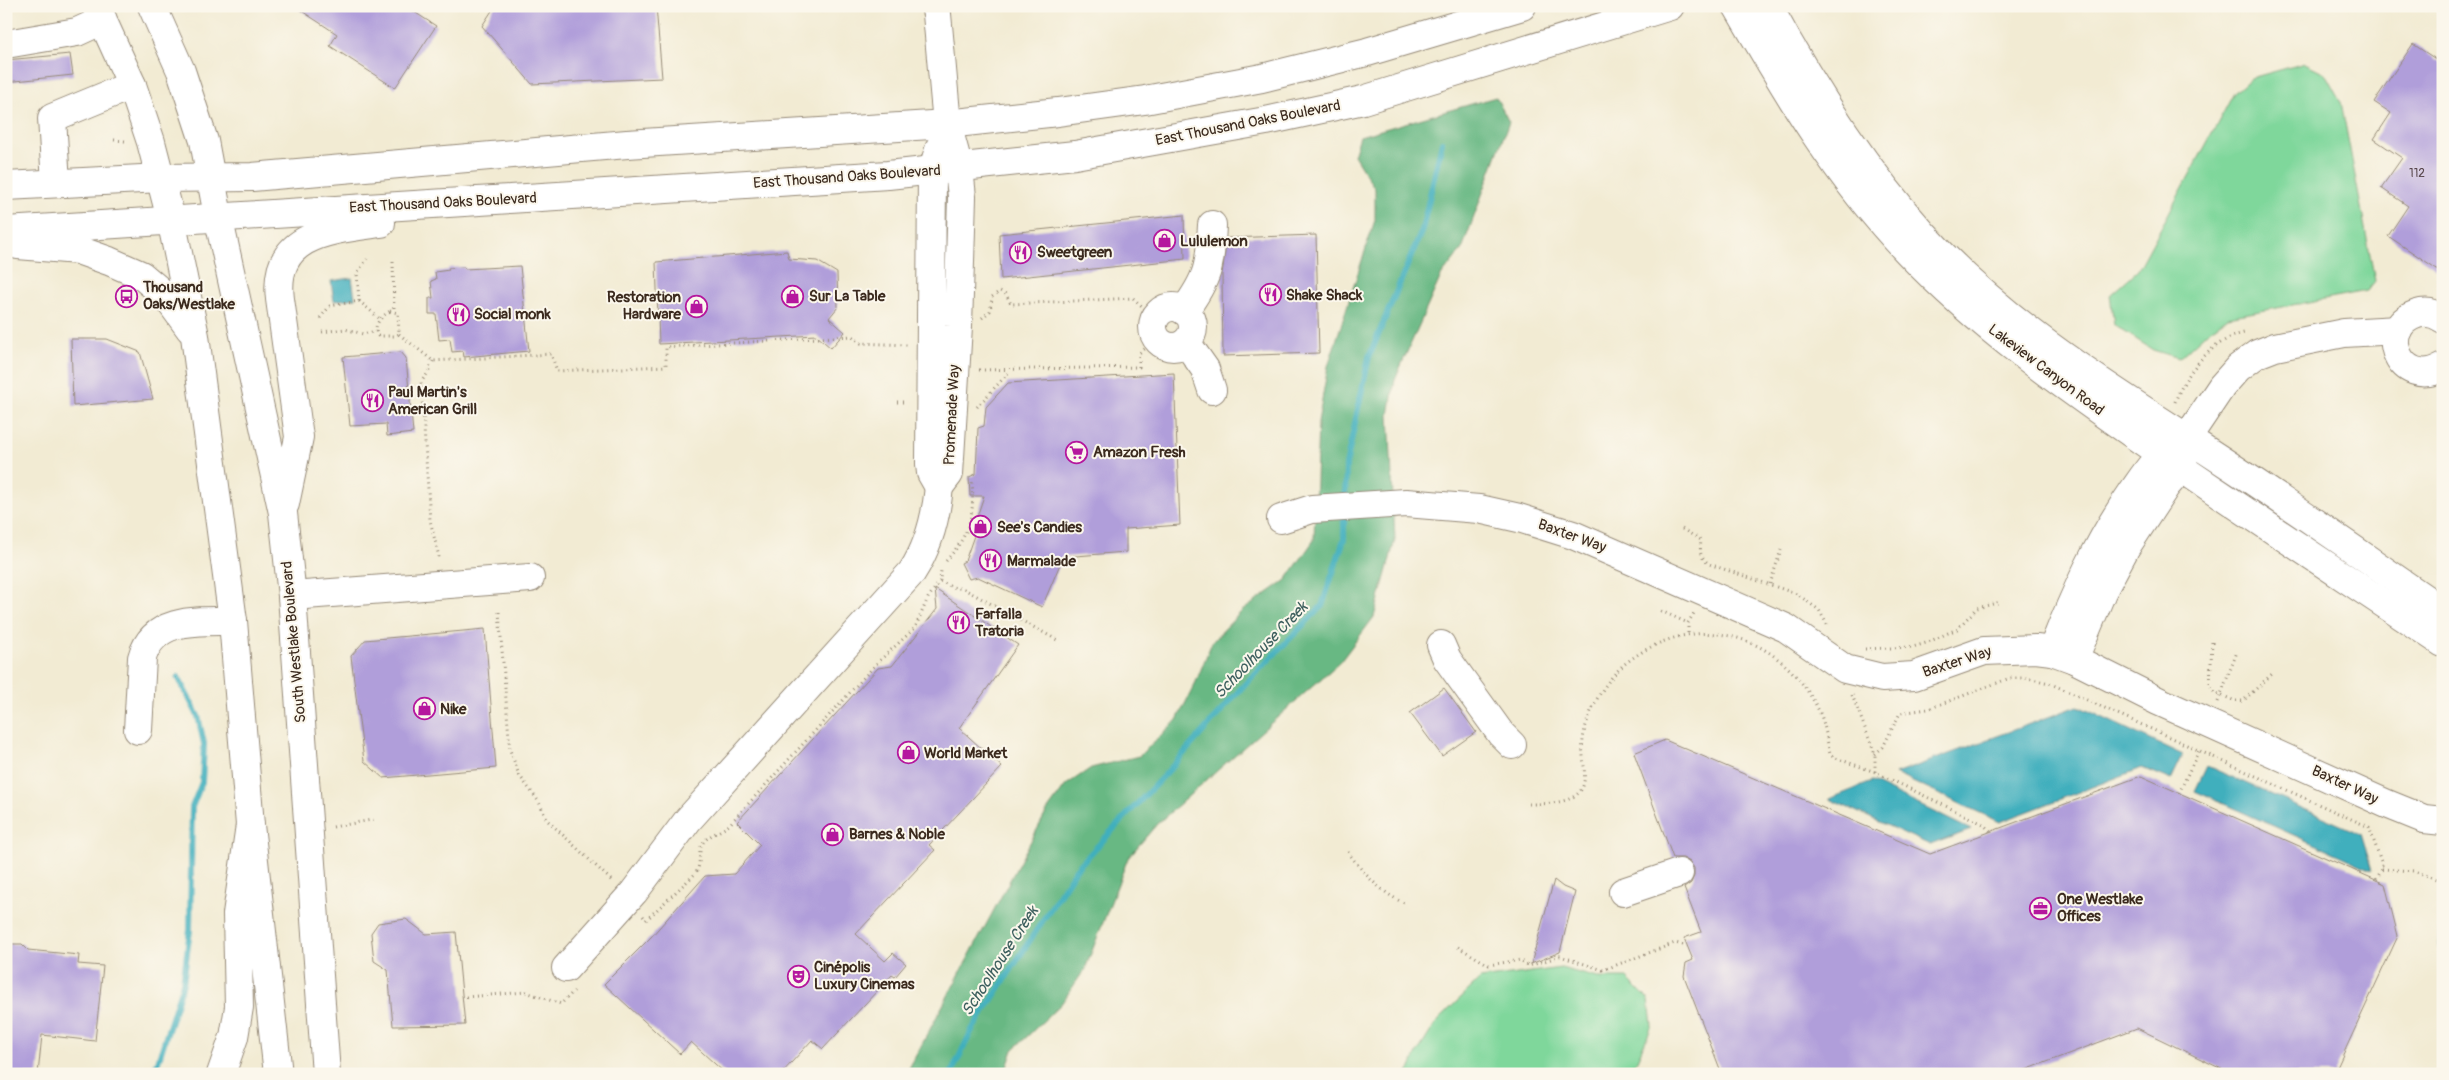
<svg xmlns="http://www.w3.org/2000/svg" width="2449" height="1080" font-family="Pangolin,sans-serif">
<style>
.green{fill:#7fd79b;stroke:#5d805c}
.forest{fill:#67b883;stroke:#517150}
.water{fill:#40afbd;stroke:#3e6c6e}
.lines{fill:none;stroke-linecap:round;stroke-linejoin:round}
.stream{stroke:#40afbd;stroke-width:6}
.building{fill:#b09eda}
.minor-casing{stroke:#968a78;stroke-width:30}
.major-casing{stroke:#968a78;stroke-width:30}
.highway-casing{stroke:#968a78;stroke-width:30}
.path{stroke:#968a78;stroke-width:3;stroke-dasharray:1 4;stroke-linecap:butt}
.minor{stroke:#fff;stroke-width:28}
.major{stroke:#fff;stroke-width:28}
.highway{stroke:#fff;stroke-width:28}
.labels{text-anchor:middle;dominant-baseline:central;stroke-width:4;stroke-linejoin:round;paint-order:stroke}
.number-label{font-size:12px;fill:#58474d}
.street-label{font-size:15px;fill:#3b2a1e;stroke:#fbf7ec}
.poi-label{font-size:15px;font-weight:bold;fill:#3b2a1e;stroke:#fbf7ec;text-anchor:start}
.water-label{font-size:16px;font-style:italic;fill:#3d5f5e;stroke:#fbf7ec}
</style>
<rect width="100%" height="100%" fill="#fbf7ec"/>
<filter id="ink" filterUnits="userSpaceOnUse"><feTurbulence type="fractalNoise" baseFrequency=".02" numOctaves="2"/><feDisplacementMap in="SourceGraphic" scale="10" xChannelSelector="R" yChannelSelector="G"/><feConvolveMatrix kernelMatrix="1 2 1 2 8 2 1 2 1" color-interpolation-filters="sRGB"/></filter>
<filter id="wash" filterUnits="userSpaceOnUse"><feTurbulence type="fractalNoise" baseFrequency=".0096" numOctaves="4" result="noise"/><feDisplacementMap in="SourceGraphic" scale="20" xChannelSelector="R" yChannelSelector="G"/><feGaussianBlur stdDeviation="1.12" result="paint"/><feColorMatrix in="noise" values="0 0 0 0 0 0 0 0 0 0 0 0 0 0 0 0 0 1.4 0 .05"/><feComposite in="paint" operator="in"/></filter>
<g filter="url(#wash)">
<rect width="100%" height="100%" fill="#f2ebd3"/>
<g class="green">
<path d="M 2305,63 L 2325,73 L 2341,102 L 2375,281 L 2367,291 L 2228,317 L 2208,331 L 2179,358 L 2153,350 L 2114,325 L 2110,295 L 2138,270 L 2234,93 L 2251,78 Z"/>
<path d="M 2443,919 L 2443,952 L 2438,945 L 2440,922 Z"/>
<path d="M 1561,968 L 1598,978 L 1627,978 L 1649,1000 L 1652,1026 L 1632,1071 L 1633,1074 L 1408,1074 L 1417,1053 L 1438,1020 L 1480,979 Z"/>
</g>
<path class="forest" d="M 1496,97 L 1509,122 L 1462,249 L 1441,276 L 1395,379 L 1389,415 L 1395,540 L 1374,617 L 1340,662 L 1157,824 L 1128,858 L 1085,969 L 1061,1004 L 1013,1050 L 1006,1070 L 1007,1074 L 906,1074 L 1047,811 L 1066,785 L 1091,768 L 1139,756 L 1177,720 L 1196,682 L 1212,642 L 1242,611 L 1286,580 L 1314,540 L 1318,422 L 1328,366 L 1375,220 L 1375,189 L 1354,155 L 1360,136 Z"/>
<g class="water">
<path d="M 352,278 L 355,298 L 334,301 L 331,281 Z"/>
<path d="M 2078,706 L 2183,755 L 2171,780 L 2142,768 L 2000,822 L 1895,774 Z"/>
<path d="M 2207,766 L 2361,834 L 2372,870 L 2195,791 Z"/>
<path d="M 1872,782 L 1971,830 L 1930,845 L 1829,799 Z"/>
</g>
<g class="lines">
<g class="stream">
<path d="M 1345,501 L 1346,465 L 1369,357 L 1422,230 L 1442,142"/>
<path d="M 151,1074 L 158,1062 L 183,983 L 190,930 L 192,807 L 202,782 L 204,744 L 198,716 L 178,677"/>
<path d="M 951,1074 L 972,1030 L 1076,869 L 1170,769 L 1245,684 L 1322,606 L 1344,539 L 1344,513"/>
</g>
</g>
<g id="blocks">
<g class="building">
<path d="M 294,6 L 405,6 L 436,26 L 395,88 L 330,46 L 337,34 Z"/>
<path d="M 495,6 L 656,6 L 662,78 L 532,84 L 482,26 Z"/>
<path d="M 2413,44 L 2443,64 L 2443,273 L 2388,236 L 2408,206 L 2381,188 L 2402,158 L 2374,139 L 2391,113 L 2374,102 Z"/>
<path d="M 70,54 L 73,75 L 6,82 L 6,60 Z"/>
<path d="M 1184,215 L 1185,259 L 1001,279 L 999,234 Z"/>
<path d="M 1316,235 L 1319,353 L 1223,356 L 1222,274 L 1227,238 Z"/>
<path d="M 787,251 L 789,259 L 817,261 L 837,273 L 838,307 L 829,318 L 845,332 L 831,348 L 816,335 L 659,344 L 656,262 Z"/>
<path d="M 520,266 L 529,351 L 464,357 L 463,351 L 452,352 L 450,339 L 439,340 L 436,314 L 429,314 L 429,298 L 433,298 L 431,281 L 436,279 L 435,272 L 449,270 L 448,268 L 464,267 L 465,269 Z"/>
<path d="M 71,339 L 107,339 L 140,352 L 153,399 L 73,406 Z"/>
<path d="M 401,352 L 406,358 L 413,433 L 387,436 L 386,424 L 350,426 L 343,357 Z"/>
<path d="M 1174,373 L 1180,525 L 1126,529 L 1126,552 L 1063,557 L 1042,607 L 978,577 L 969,579 L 961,563 L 965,561 L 976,530 L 973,528 L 984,496 L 970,496 L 969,477 L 976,474 L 978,428 L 984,426 L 986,407 L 1008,383 Z"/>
<path d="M 935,589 L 1018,645 L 959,728 L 1002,767 L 929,845 L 935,850 L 856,934 L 885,961 L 893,953 L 906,964 L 895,977 L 892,975 L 823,1049 L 812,1040 L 781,1074 L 726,1074 L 691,1042 L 680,1054 L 604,984 L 651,937 L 705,876 L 734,874 L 760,845 L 737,822 L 878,668 L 892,666 L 937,609 Z"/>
<path d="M 485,629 L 496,768 L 383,778 L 364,761 L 351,656 L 365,640 Z"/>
<path d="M 1444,688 L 1476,732 L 1442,756 L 1410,713 Z"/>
<path d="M 1665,740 L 1930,854 L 2141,776 L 2385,884 L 2398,936 L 2334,1074 L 2232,1074 L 2137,1028 L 2015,1074 L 1722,1074 L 1684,976 L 1686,963 L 1693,960 L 1684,938 L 1701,932 L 1684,888 L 1691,883 L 1694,876 L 1694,868 L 1690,862 L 1683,858 L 1673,858 L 1634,753 Z"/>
<path d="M 1554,880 L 1563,887 L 1575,892 L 1560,952 L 1531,964 Z"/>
<path d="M 406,919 L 426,934 L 456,932 L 465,1025 L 393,1026 L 388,970 L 374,961 L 371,933 L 378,923 Z"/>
<path d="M 6,944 L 22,944 L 28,950 L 79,955 L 78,964 L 103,966 L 95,1041 L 42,1035 L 38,1074 L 6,1074 Z"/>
</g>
</g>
</g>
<g filter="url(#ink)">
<use href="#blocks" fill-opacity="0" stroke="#968a78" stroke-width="1"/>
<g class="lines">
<defs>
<g id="minor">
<path d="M 935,6 L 937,14 L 947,124 L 959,168 L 962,197 L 958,326 L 949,474 L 939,487"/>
<path d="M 1737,6 C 1788,94 1837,178 1908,252 C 1983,331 2072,392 2161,454 C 2254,518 2349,580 2443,643"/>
<path d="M 1768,6 C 1812,87 1862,166 1924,235 C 1998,317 2094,379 2187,438 C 2274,493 2358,553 2443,611"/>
<path d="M 6,44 L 77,32 L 103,20"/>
<path d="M 56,183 L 52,118 L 132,85"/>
<circle cx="1173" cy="327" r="20"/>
<path d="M 1184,311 C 1209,277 1210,266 1212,225"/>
<path d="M 2443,319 C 2435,313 2426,311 2417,314 C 2374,328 2400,391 2443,367"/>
<path d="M 1186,342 L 1205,369 L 1212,390"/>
<path d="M 939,487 L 931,473 L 930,464 L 932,171 L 940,147"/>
<path d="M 1281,519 L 1312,509 L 1406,503 L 1479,509 L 1519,518 L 1573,535 L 1786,628 L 1845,669 L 1882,678 L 1914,676 L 1984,651 L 2036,649 L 2052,651 L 2074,659 L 2158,701 L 2387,804 L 2424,819 L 2443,821"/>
<path d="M 292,596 L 530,578"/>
<path d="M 1441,645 L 1447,659 L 1501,734 L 1512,745"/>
<path d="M 2052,651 C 2074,595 2098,541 2133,491 C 2147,471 2156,456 2177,444"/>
<path d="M 2074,659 L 2102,592 L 2126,547 L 2166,486 L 2182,468 L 2187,438 L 2222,386 L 2238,368 L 2257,354 L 2275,347 L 2344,333 L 2398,330"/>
<path d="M 138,730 L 142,658 C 153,617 199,621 233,621"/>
<path d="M 1623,892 L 1679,873"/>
<path d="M 566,968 L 634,892 L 688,820 L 912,572 C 929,546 936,518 939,487"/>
</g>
<g id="major">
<path d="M 96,6 L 132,85 L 151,142 L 171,219 L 195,336 L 233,621 L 250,825 L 278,1074"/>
<path d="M 152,6 L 181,71 L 204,141 L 218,216 L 283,513 L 292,596 L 326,1074"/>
<path d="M 6,186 L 161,178 L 252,177 L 627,144 L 947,124 L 1058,112 L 1145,100 L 1262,78 L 1367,52 L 1522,6"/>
<path d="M 6,231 L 888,175 L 1075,155 L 1266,121 L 1363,100 L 1670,6"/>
<path d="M 18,245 L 78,250 L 109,261 L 141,275 L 166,296 L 190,329"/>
<path d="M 285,504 L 299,437 L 280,299 C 272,233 331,230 381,223"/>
</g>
<path id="highway" d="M 221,1074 L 234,1037 L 239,1007 L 237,914 L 250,825"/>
</defs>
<use href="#minor" class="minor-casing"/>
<use href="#major" class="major-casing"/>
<use href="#highway" class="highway-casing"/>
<g class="path">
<path d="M 114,140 L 125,141"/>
<path d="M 393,262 L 394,311"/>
<path d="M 359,301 L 380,319"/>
<path d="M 390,311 L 398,313 L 399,334 L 395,336 L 378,336 C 372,325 381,317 390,311 Z"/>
<path d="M 320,318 L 330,306 L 359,301 L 357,273 L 367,259"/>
<path d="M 982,318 L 990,311 L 992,297 L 1000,291 L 1006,294 L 1011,304 L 1133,298 L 1155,318"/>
<path d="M 322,332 L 345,329 L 363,334 L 376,331"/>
<path d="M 399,334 L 433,361 L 551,354 L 557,371 L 666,366 L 666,347 L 852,336 L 861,343 L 907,345"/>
<path d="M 433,361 L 428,373 L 421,382 L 430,520 L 440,561"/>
<path d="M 979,370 L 1139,367 L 1139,353 L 1157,340"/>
<path d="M 897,402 L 907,402"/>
<path d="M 2175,402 C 2186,372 2212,340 2244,333"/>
<path d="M 977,407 L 1010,371"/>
<path d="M 1682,529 L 1701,540 C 1700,552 1699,556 1709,564 L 1797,594 L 1819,610 L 1829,628"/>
<path d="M 946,561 C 969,535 975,516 972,481"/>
<path d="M 940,581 L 952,587 L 964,589 L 1059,641"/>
<path d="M 1770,584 L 1781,550"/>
<path d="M 1661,611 L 1688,623"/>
<path d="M 499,612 L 510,750 L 519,775 L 539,802 L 547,820 L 613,882"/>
<path d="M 1688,633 L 1688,623 L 1694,613"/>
<path d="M 2212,642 L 2210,685 L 2214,692 L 2235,701 L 2243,701 L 2272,674"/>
<path d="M 1865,649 L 1913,647 L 1926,643 L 1957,629 L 1977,608 L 2001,602"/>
<path d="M 1852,695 L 1875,754 L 1875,772"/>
<path d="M 2218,702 L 2237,652"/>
<path d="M 1875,754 L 1883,747 L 1900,713 L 1928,709 L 2010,678 L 2028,678 L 2049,683 L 2369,827 L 2382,864 L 2382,869 L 2376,880"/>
<path d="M 2179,793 L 2200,748"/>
<path d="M 1529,804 C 1546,804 1581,804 1584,782 C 1586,768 1581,754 1583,740 C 1586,713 1605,680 1626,663 C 1696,608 1781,633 1819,711 C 1825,723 1827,741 1830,754 L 1833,757 L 1875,772 L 1983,824 L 1991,832"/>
<path d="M 333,827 L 377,819"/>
<path d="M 1348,852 C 1363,873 1380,892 1404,903"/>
<path d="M 2382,869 L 2414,871 L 2443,881"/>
<path d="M 643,916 L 646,920 L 696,873 C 700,865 699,860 700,852 C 701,836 718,834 729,825 L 877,663 L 915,628 L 928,598 L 940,581 L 941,571"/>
<path d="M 1458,947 L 1489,965 L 1520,960 L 1529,966 L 1560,956 L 1603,970 L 1675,943 L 1687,946"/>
<path d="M 466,997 L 526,992 L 561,1004 L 574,991"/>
</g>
<use href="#minor" class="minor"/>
<use href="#major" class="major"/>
<use href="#highway" class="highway"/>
</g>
</g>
<defs>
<symbol id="shop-ring" viewBox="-11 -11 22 22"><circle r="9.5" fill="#fbf7ec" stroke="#b5179e" stroke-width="1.5"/><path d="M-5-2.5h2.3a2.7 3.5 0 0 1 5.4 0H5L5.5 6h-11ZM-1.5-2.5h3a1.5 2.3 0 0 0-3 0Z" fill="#b5179e"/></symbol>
<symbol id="restaurant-ring" viewBox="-11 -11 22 22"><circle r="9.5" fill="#fbf7ec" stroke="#b5179e" stroke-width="1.5"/><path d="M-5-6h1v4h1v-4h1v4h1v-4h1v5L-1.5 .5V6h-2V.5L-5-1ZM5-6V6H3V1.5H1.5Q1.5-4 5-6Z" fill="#b5179e"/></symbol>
<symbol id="bus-ring" viewBox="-11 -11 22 22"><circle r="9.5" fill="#fbf7ec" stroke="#b5179e" stroke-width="1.5"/><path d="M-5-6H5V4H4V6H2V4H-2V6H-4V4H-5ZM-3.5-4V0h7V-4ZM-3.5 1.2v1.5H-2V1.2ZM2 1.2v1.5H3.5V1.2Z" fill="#b5179e"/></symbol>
<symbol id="supermarket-ring" viewBox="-11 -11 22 22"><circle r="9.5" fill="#fbf7ec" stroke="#b5179e" stroke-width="1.5"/><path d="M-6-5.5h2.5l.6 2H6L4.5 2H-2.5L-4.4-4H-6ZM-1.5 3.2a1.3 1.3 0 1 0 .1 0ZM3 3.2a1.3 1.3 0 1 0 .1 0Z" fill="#b5179e"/></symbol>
<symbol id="office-ring" viewBox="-11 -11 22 22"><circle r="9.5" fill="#fbf7ec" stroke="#b5179e" stroke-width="1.5"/><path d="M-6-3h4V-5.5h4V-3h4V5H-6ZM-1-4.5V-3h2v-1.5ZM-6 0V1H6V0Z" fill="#b5179e"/></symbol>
<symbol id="theatre-ring" viewBox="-11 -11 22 22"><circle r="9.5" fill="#fbf7ec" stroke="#b5179e" stroke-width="1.5"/><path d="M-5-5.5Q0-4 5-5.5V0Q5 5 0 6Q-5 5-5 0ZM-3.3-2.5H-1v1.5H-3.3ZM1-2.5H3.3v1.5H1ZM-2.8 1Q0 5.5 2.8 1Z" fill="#b5179e"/></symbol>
</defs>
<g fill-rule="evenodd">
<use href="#shop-ring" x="1152" y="228" width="25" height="25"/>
<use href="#restaurant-ring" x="1008" y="240" width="25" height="25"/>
<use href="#restaurant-ring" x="1258" y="282" width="25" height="25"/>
<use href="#bus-ring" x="114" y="284" width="25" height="25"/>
<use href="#shop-ring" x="780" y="284" width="25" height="25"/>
<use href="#shop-ring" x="684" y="294" width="25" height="25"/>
<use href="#restaurant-ring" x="446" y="302" width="25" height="25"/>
<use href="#restaurant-ring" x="360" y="388" width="25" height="25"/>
<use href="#supermarket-ring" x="1064" y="440" width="25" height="25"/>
<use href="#shop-ring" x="968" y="514" width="25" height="25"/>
<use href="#restaurant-ring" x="978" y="548" width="25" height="25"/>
<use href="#restaurant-ring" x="946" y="610" width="25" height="25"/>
<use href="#shop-ring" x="412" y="696" width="25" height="25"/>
<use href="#shop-ring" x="896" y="740" width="25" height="25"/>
<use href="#shop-ring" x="820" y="822" width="25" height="25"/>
<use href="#office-ring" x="2028" y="896" width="25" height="25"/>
<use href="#theatre-ring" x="786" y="964" width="25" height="25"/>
</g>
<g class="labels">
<g class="number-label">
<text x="2417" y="173">112</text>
</g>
<g class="street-label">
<text transform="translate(1248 123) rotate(-11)">East Thousand Oaks Boulevard</text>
<text transform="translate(847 177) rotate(-4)">East Thousand Oaks Boulevard</text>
<text transform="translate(443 203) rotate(-3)">East Thousand Oaks Boulevard</text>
<text transform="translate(2046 370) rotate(37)">Lakeview Canyon Road</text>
<text transform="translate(952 415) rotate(-87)">Promenade Way</text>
<text transform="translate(1572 536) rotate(20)">Baxter Way</text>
<text transform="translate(294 642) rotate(-95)">South Westlake Boulevard</text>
<text transform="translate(1957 662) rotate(-18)">Baxter Way</text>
<text transform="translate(2345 785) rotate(25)">Baxter Way</text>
</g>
<g class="poi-label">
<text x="1180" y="241">Lululemon</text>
<text x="1037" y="252">Sweetgreen</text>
<text x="143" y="287">Thousand<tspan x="143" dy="17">Oaks/Westlake</tspan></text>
<text x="1286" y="295">Shake Shack</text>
<text x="809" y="296">Sur La Table</text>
<text x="681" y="297" text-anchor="end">Restoration<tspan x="681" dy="17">Hardware</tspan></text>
<text x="474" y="314">Social monk</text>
<text x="388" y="392">Paul Martin's<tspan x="388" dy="17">American Grill</tspan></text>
<text x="1093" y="452">Amazon Fresh</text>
<text x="997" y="527">See's Candies</text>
<text x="1007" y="561">Marmalade</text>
<text x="975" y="614">Farfalla<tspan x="975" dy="17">Tratoria</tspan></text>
<text x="440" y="709">Nike</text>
<text x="924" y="753">World Market</text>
<text x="849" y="834">Barnes &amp; Noble</text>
<text x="2057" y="899">One Westlake<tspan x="2057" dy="17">Offices</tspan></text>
<text x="814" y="967">Cinépolis<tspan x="814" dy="17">Luxury Cinemas</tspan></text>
</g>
<g class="water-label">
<text transform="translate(1261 650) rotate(-46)">Schoolhouse Creek</text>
<text transform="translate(1000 961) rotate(-57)">Schoolhouse Creek</text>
</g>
</g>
<rect width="2449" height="1080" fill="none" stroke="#fbf7ec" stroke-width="25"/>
</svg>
